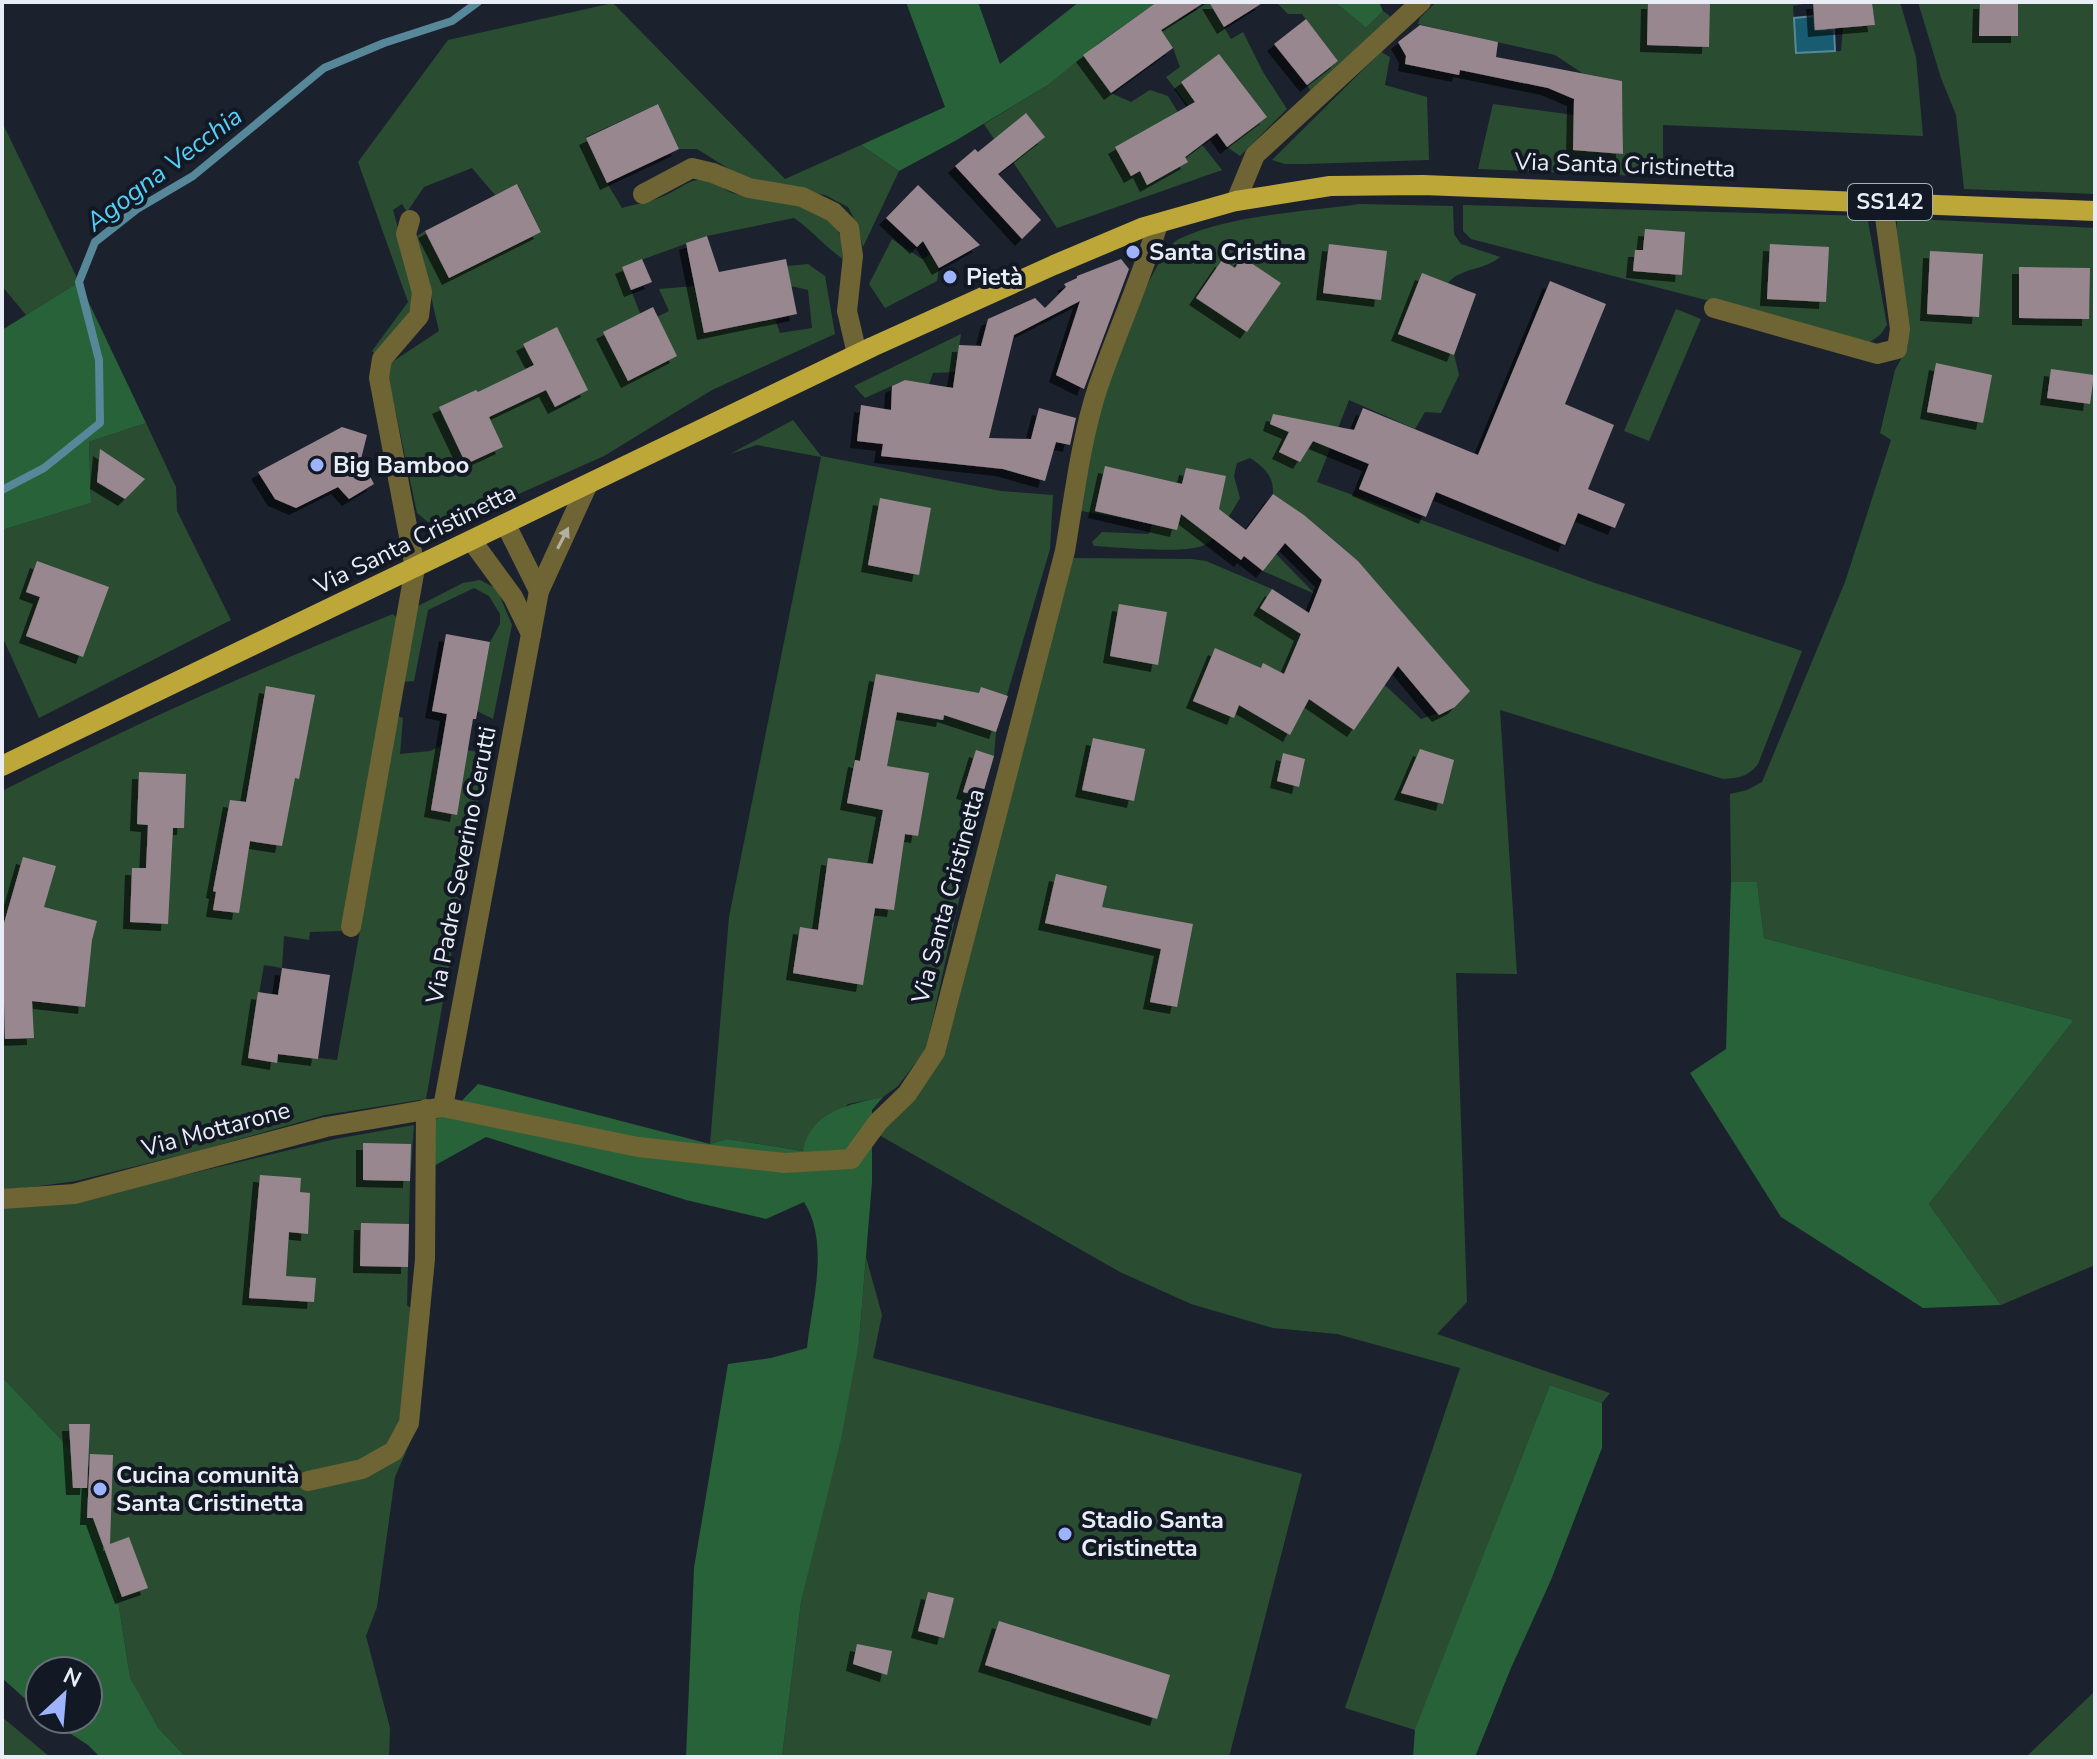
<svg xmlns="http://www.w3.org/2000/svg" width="2097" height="1759" font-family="'Nunito Sans',sans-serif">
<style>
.green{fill:#2a4d32}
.forest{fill:#276238}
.water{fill:#175c71;stroke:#568899;stroke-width:2}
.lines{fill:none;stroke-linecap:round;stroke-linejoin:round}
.stream{stroke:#568899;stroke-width:8}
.building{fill:#998790;filter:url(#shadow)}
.minor{stroke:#6e6434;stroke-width:20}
.major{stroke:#bca738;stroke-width:20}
.oneway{fill:#b2b09f}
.poi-dot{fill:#9db4fd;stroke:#121824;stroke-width:3}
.labels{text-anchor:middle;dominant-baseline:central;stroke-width:8;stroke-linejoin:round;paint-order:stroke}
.shield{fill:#121824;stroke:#a8aeb7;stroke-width:2}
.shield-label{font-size:22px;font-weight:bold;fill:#e9eef6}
.street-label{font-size:24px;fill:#e9eef6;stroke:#121824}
.poi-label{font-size:24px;font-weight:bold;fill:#e9eef6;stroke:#121824;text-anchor:start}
.water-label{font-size:26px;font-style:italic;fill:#54d0f8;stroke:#121824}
</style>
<defs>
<filter id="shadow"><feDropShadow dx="-7" dy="7" stdDeviation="0" flood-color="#0009"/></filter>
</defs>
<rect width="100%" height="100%" fill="#1b222e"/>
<g class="green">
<path d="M 1168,2 L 1180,20 L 1209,2 L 1231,39 L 1243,32 L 1263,72 L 1287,109 L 1240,156 L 1227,147 L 1266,117 L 1237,77 L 1224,86 L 1207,63 L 1181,82 L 1199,107 L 1193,112 L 1166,77 L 1180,67 L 1173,48 L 1146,10 Z"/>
<path d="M 1276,2 L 1335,2 L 1366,28 L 1383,11 L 1390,16 L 1385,24 L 1311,92 L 1307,85 L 1338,61 L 1302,14 L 1288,14 Z"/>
<path d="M 1436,2 L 1813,2 L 1793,6 L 1796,52 L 1841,51 L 1843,28 L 1875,25 L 1872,2 L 1900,2 L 1916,57 L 1923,136 L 1663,125 L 1663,177 L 1478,169 L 1493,104 L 1574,115 L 1573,150 L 1623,154 L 1622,81 L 1582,73 L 1555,55 L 1418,24 L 1420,18 Z"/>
<path d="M 1918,2 L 2095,2 L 2095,194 L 1964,189 L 1956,115 L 1941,78 Z"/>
<path d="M 613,3 L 785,179 L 861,145 L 899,171 L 863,247 L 857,224 L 848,207 L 825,195 L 750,182 L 697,149 L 679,149 L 658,104 L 586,137 L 607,183 L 622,208 C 636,204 651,202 664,196 C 674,192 686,182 697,180 C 717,176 722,192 736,194 C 778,202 848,201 843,259 C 825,247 812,230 794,218 L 707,236 L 622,267 L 640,313 L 657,317 L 669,311 L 659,289 L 694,286 L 704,333 L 775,319 L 780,333 L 812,328 L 808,290 L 791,286 L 787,266 L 808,264 L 825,276 L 835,334 L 712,390 L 604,456 L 476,513 L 428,522 L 417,513 L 386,366 L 439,331 L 417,236 L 425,231 L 447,274 L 541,231 L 518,185 L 495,195 L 472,168 L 424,187 L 407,212 L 402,204 L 393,210 L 411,277 L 415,305 L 376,356 L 372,351 L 408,302 L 358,162 L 448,40 Z"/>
<path d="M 1381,52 L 1390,57 L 1385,85 L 1427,97 L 1429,160 L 1306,164 L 1285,164 L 1272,160 Z"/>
<path d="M 1083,55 L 1111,93 L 1131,102 L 1150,90 L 1168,96 L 1182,119 L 1222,170 L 1057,228 L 1013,162 L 1044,137 L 1026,114 L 994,139 L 984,124 L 1048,85 Z"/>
<path d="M 2,122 L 79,282 L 26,315 L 2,286 Z"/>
<path d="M 1359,204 L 1453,206 L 1454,234 L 1461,244 L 1500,257 C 1483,271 1462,267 1448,283 L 1476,294 L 1454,354 L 1459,375 L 1441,413 L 1425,412 L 1415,429 L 1349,400 L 1317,482 L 1595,583 L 1802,651 L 1758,764 C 1748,777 1738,778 1723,779 L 1500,710 L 1517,974 L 1456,973 L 1467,1302 L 1437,1334 L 1610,1393 L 1602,1403 L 1550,1385 L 1415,1730 L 1345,1708 L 1460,1368 L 1337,1334 L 1273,1328 L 1191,1304 L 1120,1272 L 872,1131 L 939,1054 L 956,1011 L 1070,558 L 1191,559 L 1206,561 L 1272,589 L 1305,610 L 1421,719 L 1455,707 L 1469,691 L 1358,561 L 1304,515 L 1273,494 C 1274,476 1264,467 1250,458 L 1237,463 L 1234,476 L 1240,498 C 1231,513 1220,534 1206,544 C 1190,555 1117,547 1094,546 L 1092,542 L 1102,532 L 1149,534 L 1152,524 L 1077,510 C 1092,429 1114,345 1154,272 C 1161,261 1167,245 1179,239 C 1229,215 1304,212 1359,204 Z"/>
<path d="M 1463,205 L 1867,216 L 1887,325 L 1880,335 L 1870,342 L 1852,338 L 1471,239 L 1463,231 Z"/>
<path d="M 1897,218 L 2095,228 L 2095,1265 L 2001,1305 L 1929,1204 L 2074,1020 L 1764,938 L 1757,882 L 1731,882 L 1730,794 L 1747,790 L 1762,782 L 1845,582 L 1891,440 L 1880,433 L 1895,370 L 1908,346 L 1897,248 Z"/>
<path d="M 892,239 L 922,259 L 931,254 L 939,268 L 937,281 L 885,308 L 869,284 Z"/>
<path d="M 1676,309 L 1701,319 L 1649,441 L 1624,431 Z"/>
<path d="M 961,334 L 955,372 L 933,373 L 929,384 L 905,380 L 865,398 L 854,386 Z"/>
<path d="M 793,420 L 821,456 L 1001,491 L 1053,495 L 1050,549 L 996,732 L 994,756 L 982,797 L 926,1049 L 898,1086 L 883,1097 L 848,1104 L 804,1151 L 727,1139 L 710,1144 L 729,917 L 821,457 L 757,445 L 730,454 Z"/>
<path d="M 146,423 L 176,487 L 177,511 L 231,620 L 39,718 L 2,636 L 2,530 L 91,503 L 89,442 Z"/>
<path d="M 1276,554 L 1315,594 L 1263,571 Z"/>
<path d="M 480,580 L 497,589 L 512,625 L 493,719 L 477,711 L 490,642 L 500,624 L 500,614 L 489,596 L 474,588 L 428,610 L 414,681 L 403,682 L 418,606 L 463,583 Z"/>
<path d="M 393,614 L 398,619 L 341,931 L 310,932 L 309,940 L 284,936 L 282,968 L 264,965 L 248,1058 L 276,1063 L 278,1054 L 337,1060 L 398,716 L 403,718 L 400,754 L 430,751 L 441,746 L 486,753 L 426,1099 L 325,1115 L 197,1151 L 76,1181 L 2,1191 L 2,791 C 130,726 260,668 393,614 Z"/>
<path d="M 414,1125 L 410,1181 L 407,1305 L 420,1317 L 412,1438 L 395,1477 L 377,1607 L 366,1636 L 390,1728 L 389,1757 L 186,1757 L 159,1729 L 130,1677 L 113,1569 L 72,1451 L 2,1377 L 2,1208 L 147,1184 L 335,1139 Z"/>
<path d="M 866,1257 L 882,1315 L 873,1358 L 1302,1474 L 1229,1757 L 782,1757 L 801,1602 L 859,1342 Z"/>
<path d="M 2095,1691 L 2095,1757 L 2026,1757 Z"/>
<path d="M 2,1717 L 50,1757 L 2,1757 Z"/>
</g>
<g class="forest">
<path d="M 906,2 L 978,2 L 1000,64 L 1079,2 L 1164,2 L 1146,10 L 1099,43 L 1048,85 L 955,141 L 899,171 L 861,145 L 945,107 Z"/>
<path d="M 1335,2 L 1379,2 L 1383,11 L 1366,28 Z"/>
<path d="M 79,282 L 146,423 L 89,442 L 91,503 L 2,530 L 2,330 Z"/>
<path d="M 1731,882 L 1757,882 L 1764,938 L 2074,1020 L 1929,1204 L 2001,1305 L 1923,1308 L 1781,1217 L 1690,1073 L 1726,1049 Z"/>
<path d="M 478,1084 L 710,1144 L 727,1139 L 803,1151 C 810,1112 849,1104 883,1097 L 872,1110 L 872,1182 L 859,1342 L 841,1439 L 801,1602 L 782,1757 L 686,1757 L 694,1568 L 728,1364 L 771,1358 L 807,1348 C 812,1302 830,1243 804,1202 L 766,1219 L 686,1200 L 486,1137 L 432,1167 L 433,1120 L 449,1114 Z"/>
<path d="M 2,1377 L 72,1451 L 113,1569 L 130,1677 L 159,1729 L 186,1757 L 100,1757 L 88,1745 L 48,1719 L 88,1719 L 88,1671 L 40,1671 L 40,1712 L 2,1678 Z"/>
<path d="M 1550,1385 L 1602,1403 L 1602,1448 L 1551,1580 L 1511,1668 L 1475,1757 L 1413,1757 L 1415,1729 Z"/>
</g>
<path class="water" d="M 1814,16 L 1815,30 L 1834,29 L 1835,51 L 1796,53 L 1794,18 Z"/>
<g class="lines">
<path class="stream" d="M 2,490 L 44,468 L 100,423 L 99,360 L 79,282 L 95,242 L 137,209 L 193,176 L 324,68 L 384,43 L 452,21 L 478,2"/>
</g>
<g class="building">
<path d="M 1157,2 L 1205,2 L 1161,30 L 1173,48 L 1111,93 L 1083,55 Z"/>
<path d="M 1209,2 L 1264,2 L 1224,27 Z"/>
<path d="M 1648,2 L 1710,2 L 1709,47 L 1647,45 Z"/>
<path d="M 1813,2 L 1872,2 L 1875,25 L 1815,30 Z"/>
<path d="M 1980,2 L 2018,2 L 2018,36 L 1979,36 Z"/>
<path d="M 1306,19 L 1338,61 L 1307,85 L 1274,44 Z"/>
<path d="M 1420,25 L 1498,42 L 1496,57 L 1622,81 L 1623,154 L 1573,150 L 1574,99 L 1548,88 L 1460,70 L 1459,75 L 1405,64 L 1406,56 L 1398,42 Z"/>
<path d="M 1219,54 L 1267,117 L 1227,147 L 1217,133 L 1185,157 L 1188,162 L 1147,185 L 1140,171 L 1131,176 L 1115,147 L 1195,102 L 1181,82 Z"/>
<path d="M 658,104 L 679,149 L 607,183 L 586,138 Z"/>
<path d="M 1026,113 L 1045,137 L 998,174 L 1041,220 L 1022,239 L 955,166 L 975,149 L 978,152 Z"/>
<path d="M 517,184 L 541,232 L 449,278 L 425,231 Z"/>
<path d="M 918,185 L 980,245 L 939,268 L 923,241 L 917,247 L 886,218 Z"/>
<path d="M 1645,229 L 1685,232 L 1682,275 L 1633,271 L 1635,250 L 1643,250 Z"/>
<path d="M 707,236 L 719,272 L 786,259 L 797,314 L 704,333 L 686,243 Z"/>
<path d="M 1329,244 L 1387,251 L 1381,300 L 1323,293 Z"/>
<path d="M 1770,244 L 1829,247 L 1826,302 L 1767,299 Z"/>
<path d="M 1930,251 L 1983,254 L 1979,317 L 1927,314 Z"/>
<path d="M 1242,257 L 1281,283 L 1247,332 L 1196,298 L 1222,260 L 1235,268 Z"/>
<path d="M 642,259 L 652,282 L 631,290 L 622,267 Z"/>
<path d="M 1121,259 L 1129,269 L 1084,389 L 1056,375 L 1080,301 L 1014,335 L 989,438 L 1031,439 L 1039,408 L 1076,418 L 1070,445 L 1056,442 L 1045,481 L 1003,469 L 881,456 L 883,444 L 857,441 L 861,405 L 891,410 L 892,386 L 905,380 L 953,388 L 959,345 L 981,346 L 988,319 L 1035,298 L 1045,308 L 1066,287 L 1064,284 L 1077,278 L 1077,276 Z"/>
<path d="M 2019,267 L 2090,268 L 2089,319 L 2019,318 Z"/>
<path d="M 1422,273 L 1476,294 L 1454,355 L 1398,334 Z"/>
<path d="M 1550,281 L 1606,304 L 1565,404 L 1614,425 L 1588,489 L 1625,504 L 1615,528 L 1578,513 L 1565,545 L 1436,492 L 1426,517 L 1359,489 L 1369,464 L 1313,441 L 1300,462 L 1279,452 L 1289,432 L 1270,424 L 1273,414 L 1354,430 L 1363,408 L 1478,455 Z"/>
<path d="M 653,307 L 677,356 L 628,381 L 603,332 Z"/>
<path d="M 557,327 L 588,390 L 555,407 L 546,390 L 489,417 L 503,447 L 466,464 L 439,407 L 476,390 L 478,392 L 534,365 L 523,344 Z"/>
<path d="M 1936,363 L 1992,375 L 1983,423 L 1927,412 Z"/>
<path d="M 2051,369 L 2094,375 L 2090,404 L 2047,398 Z"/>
<path d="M 342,427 L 367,435 L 361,459 L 374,484 L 349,499 L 338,487 L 296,508 L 275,499 L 258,472 Z"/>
<path d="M 100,449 L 145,479 L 125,499 L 97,482 Z"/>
<path d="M 1105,466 L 1182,484 L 1186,468 L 1226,476 L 1219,509 L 1246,530 L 1273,494 L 1304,515 L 1358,561 L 1470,691 L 1455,707 L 1439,715 L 1398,666 L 1354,730 L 1309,699 L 1290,735 L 1239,705 L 1234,718 L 1193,701 L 1215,648 L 1261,668 L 1263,663 L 1284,674 L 1301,634 L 1260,608 L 1272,589 L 1309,613 L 1322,580 L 1285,543 L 1263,571 L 1244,556 L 1241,560 L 1181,514 L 1177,530 L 1095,511 Z"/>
<path d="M 880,498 L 931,508 L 919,575 L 868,565 Z"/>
<path d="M 37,561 L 109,587 L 83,657 L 26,636 L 40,597 L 26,592 Z"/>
<path d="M 1119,604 L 1167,612 L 1158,665 L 1110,656 Z"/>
<path d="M 446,634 L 490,642 L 476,719 L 473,719 L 457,815 L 431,810 L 447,714 L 432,711 Z"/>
<path d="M 876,674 L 979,693 L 981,687 L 1008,696 L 996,732 L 944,715 L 943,720 L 897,712 L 887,766 L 929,773 L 918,836 L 905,834 L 894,910 L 875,908 L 863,985 L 793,973 L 800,927 L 818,930 L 828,858 L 873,864 L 883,810 L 847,803 L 855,760 L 860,761 Z"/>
<path d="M 266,686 L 315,695 L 299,779 L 295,778 L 282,846 L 250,841 L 239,913 L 213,910 L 216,892 L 213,891 L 230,800 L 246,802 Z"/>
<path d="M 1093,738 L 1145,749 L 1134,801 L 1082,790 Z"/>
<path d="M 1420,749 L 1454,760 L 1443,804 L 1401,793 Z"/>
<path d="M 976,750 L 994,756 L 982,797 L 963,792 Z"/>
<path d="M 1283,753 L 1305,759 L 1299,787 L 1277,781 Z"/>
<path d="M 139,772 L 186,774 L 184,828 L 173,828 L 168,924 L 130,922 L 132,868 L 146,868 L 148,825 L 137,824 Z"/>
<path d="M 23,857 L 56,866 L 44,907 L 97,921 L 92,940 L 85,1007 L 32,1001 L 34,1038 L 5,1039 L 2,930 Z"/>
<path d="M 1056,874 L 1107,886 L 1102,907 L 1193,924 L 1177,1007 L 1150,1002 L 1161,949 L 1045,923 Z"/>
<path d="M 282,968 L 330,975 L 318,1059 L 278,1054 L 277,1063 L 248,1058 L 258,992 L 278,995 Z"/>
<path d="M 363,1143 L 411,1144 L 410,1181 L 363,1180 Z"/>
<path d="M 260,1175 L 301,1178 L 300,1192 L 310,1193 L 308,1234 L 289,1232 L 286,1276 L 316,1278 L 314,1302 L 249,1298 Z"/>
<path d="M 361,1223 L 409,1224 L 408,1267 L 360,1266 Z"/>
<path d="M 69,1424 L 90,1424 L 87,1488 L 73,1488 Z"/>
<path d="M 90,1454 L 113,1455 L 110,1544 L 129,1537 L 148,1588 L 122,1597 L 93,1518 L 87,1518 Z"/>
<path d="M 928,1592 L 954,1598 L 944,1638 L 918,1631 Z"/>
<path d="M 999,1621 L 1170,1675 L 1157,1719 L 985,1665 Z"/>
<path d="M 857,1644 L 892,1651 L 887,1675 L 853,1664 Z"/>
</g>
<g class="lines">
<g class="minor">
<path d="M 643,194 L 692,168 L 713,173 L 749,188 L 802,197 L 833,212 L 849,228 L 853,256 L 847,311 L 857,354"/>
<path d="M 1236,201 L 1255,155 L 1421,2"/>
<path d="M 1714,308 L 1877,354 L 1897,349 L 1900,329 L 1883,202"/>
<path d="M 506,525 L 539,591"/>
<path d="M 472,541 L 513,597 L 531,634"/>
<path d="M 351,927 L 415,568 L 379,378 L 382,359 L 419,316 L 422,292 L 406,234 L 410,220"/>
<path d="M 443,1107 L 539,591 L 587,486"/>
<path d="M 2,1199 L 74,1194 L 326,1127 L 443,1107 L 638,1147 L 785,1163 L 851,1159 L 878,1122 L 907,1094 L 935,1052 L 1065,551 C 1074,498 1081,438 1098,387 C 1117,332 1141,279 1158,224"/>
<path d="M 308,1481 L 362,1469 L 394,1451 L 409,1423 L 425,1259 L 426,1109"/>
</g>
<path class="major" d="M 2,766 L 872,347 L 1054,265 L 1144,227 L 1236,201 L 1330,186 L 1423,185 L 2095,211"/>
</g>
<defs><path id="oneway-solid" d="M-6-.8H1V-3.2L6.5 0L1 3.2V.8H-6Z" transform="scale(2)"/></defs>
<use class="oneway" href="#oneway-solid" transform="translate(563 538) rotate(-63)"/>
<g class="poi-dot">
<circle cx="1133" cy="252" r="8"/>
<circle cx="950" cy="277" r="8"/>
<circle cx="317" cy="465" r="8"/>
<circle cx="100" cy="1489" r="8"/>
<circle cx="1065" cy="1534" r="8"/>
</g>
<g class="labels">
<rect class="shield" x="1848" y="184" width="84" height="36" rx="6"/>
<g class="shield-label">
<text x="1890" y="202">SS142</text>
</g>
<g class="street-label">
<text transform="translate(1625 165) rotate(2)">Via Santa Cristinetta</text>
<text transform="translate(415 539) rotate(-26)">Via Santa Cristinetta</text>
<text transform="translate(461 865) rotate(-79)">Via Padre Severino Cerutti</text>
<text transform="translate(948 896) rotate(-75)">Via Santa Cristinetta</text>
<text transform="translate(216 1129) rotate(-15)">Via Mottarone</text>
</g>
<g class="poi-label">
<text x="1149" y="252">Santa Cristina</text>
<text x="966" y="277">Pietà</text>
<text x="333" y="465">Big Bamboo</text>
<text x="116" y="1475">Cucina comunità<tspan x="116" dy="28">Santa Cristinetta</tspan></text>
<text x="1081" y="1520">Stadio Santa<tspan x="1081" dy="28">Cristinetta</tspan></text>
</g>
<g class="water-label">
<text transform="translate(164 169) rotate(-37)">Agogna Vecchia</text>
</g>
</g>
<rect width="2097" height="1759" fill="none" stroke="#e9eef6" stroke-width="8"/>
<g transform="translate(64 1695) rotate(26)"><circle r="38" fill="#121824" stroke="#686e78" stroke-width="2"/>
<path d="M0-6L14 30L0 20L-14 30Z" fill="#9db4fd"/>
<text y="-12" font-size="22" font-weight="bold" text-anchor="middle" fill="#e9eef6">N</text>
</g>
</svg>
